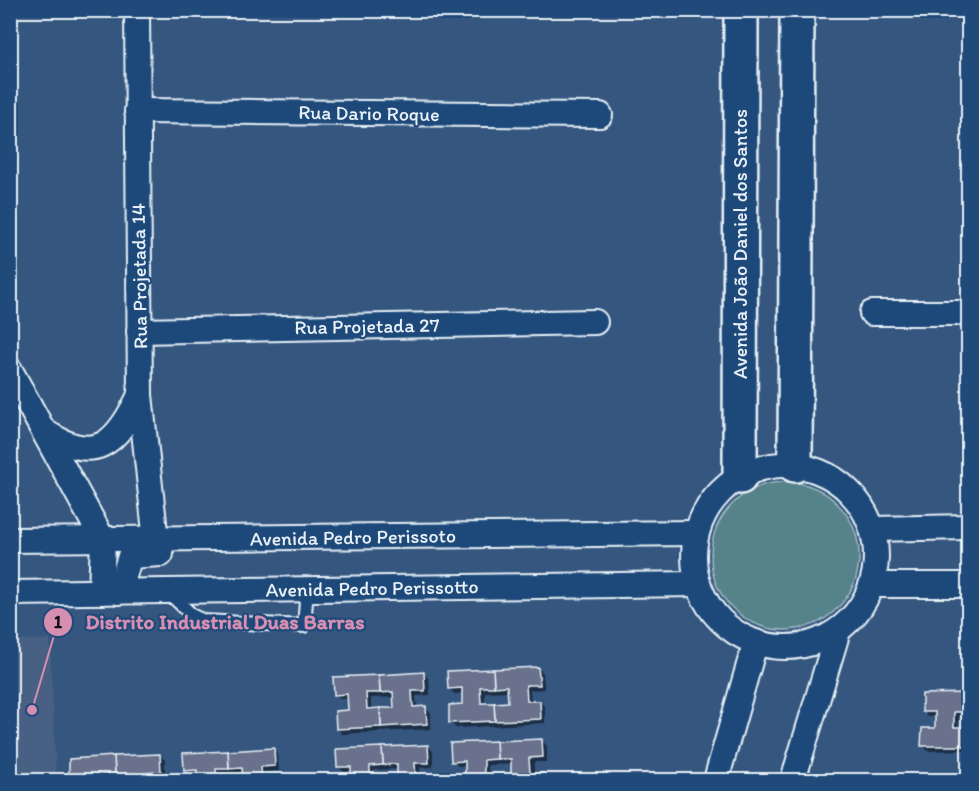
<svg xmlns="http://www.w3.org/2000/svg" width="979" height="791" font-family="Itim,sans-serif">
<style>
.built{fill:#486185}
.grass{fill:#57828a;stroke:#a0bac1;stroke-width:1.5}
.shadow{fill:#0007;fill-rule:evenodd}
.building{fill:#69718c;stroke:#e8f1f8;stroke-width:1.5}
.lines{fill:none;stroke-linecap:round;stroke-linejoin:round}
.lane-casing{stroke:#e8f1f8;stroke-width:16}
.street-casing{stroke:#e8f1f8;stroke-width:28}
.secondary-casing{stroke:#e8f1f8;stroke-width:38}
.lane{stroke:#1f4a7a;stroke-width:12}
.street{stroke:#1f4a7a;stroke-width:24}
.secondary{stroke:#1f4a7a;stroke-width:33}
.labels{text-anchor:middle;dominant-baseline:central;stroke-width:4.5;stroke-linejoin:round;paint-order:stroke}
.street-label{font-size:20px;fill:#e8f1f8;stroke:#1f4a7a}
.leader{fill:none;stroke:#d78fb1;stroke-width:2}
.callout-dot{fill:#d78fb1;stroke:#1f4a7a;stroke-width:2}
.mark-label{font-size:18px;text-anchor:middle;font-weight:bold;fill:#111}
.callout-label{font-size:21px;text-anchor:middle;font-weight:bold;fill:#d78fb1;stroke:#1f4a7a;stroke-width:4.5;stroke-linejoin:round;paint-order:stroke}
</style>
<rect width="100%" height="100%" fill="#35567f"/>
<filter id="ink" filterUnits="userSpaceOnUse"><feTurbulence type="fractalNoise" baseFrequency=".0167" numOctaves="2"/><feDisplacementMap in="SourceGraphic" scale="12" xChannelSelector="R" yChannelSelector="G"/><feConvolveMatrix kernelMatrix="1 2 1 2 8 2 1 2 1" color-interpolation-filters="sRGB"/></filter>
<g filter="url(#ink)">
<path class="built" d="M 10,640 L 50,640 L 56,780 L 11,780 Z"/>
<circle class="grass" cx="785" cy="556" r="74"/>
<g class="shadow">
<path d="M 538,668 L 543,673 L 544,689 L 530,690 L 531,702 L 540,702 L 545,707 L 545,723 L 456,728 L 451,723 L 464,706 L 463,693 L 455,694 L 449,689 ZM 509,691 L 509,704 L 485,705 L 485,692 Z"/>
<path d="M 424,674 L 429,679 L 430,695 L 416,696 L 417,708 L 425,708 L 431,713 L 431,729 L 342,734 L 337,728 L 350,712 L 349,699 L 341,699 L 335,694 ZM 395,697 L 395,709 L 371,711 L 371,698 Z"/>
<path d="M 923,695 L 968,695 L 968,716 L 959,716 L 958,729 L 968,729 L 968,750 L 928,751 L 923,745 L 937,729 L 937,716 L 928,717 L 923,711 Z"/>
<path d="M 541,740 L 547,746 L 547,762 L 534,762 L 534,775 L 543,774 L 548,780 L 454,780 L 467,778 L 466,766 L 458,766 L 453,761 ZM 512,764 L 513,776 L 489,777 L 488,765 Z"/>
<path d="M 427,746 L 433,751 L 433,767 L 420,768 L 421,780 L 429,780 L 399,780 L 398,769 L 374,770 L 375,780 L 353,780 L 353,771 L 344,772 L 339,767 Z"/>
<path d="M 273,750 L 278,755 L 279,771 L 266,772 L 266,780 L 245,780 L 244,773 L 220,774 L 220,780 L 199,780 L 199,775 L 190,776 L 185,770 Z"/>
<path d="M 159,755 L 165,760 L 165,777 L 152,777 L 152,780 L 75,780 L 71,776 Z"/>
</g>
<g class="building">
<path d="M 538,667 L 540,685 L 526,685 L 527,701 L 540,701 L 541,719 L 495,721 L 494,703 L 508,702 L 507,686 L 494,687 L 493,669 Z"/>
<path d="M 493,669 L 494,687 L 480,687 L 481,703 L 494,703 L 495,721 L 449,723 L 449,705 L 462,704 L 462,688 L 448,689 L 447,671 Z"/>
<path d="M 424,672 L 425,691 L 412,691 L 413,707 L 426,706 L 427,724 L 381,727 L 380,708 L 394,708 L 393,692 L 380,693 L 379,675 Z"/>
<path d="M 379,675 L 380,693 L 366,693 L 367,709 L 380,708 L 381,727 L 336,729 L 335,711 L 348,710 L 347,694 L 334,695 L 333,677 Z"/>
<path d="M 967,693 L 967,712 L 954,712 L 954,727 L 967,727 L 967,746 L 921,746 L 922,728 L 935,728 L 935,712 L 922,712 L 922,694 Z"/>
<path d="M 542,739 L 543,757 L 529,758 L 530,774 L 543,773 L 544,780 L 498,780 L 498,775 L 511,775 L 511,759 L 497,759 L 496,741 Z"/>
<path d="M 496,741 L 497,759 L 484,760 L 484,776 L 498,775 L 498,780 L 452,780 L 452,777 L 465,776 L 465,761 L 451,762 L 450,743 Z"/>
<path d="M 428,745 L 429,763 L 415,763 L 416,779 L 429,780 L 392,780 L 397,780 L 397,764 L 383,765 L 382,747 Z"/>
<path d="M 382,747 L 383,765 L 370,766 L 370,780 L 351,780 L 351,767 L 337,767 L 336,749 Z"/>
<path d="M 274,748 L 275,766 L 261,767 L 262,780 L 243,780 L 242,768 L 229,769 L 228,751 Z"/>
<path d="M 228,751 L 229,769 L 216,769 L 216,780 L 197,780 L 197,770 L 184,771 L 183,753 Z"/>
<path d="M 160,754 L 161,772 L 147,773 L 147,780 L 129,780 L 128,774 L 115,775 L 114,756 Z"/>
<path d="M 114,756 L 115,775 L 102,775 L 102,780 L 83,780 L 83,776 L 69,777 L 69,759 Z"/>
</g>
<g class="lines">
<defs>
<path id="lane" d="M 168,592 L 193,616 L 204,621 L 304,626 L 307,589"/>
<g id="street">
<path d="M 137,10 L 140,395 L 156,541"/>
<path d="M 137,111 L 600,115"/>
<path d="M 872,313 L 968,313"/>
<path d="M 139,331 L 595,322"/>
<path d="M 10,370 L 103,540 L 101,592"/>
<path d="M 44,431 C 95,465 116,445 140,395"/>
<circle cx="785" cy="556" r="91"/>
<path d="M 872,529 L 968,527"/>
<path d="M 10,540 L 695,533"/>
<path d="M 872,585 L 968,585"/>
<path d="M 119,592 L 130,556 L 161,554"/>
<path d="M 10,593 L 697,584"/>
<path d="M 716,780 L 755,644"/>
<path d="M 793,780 L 838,631"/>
</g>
<g id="secondary">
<path d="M 795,465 L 797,10"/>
<path d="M 740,477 L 741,10"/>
</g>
</defs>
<use href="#lane" class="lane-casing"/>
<use href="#street" class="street-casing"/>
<use href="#secondary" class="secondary-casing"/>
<use href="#lane" class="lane"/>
<use href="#street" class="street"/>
<use href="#secondary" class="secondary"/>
</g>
</g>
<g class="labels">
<g class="street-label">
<text transform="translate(369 113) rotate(1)">Rua Dario Roque</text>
<text transform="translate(740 244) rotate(-90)">Avenida João Daniel dos Santos</text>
<text transform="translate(139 276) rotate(-91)">Rua Projetada 14</text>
<text transform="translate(367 326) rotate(-1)">Rua Projetada 27</text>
<text transform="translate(353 537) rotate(-1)">Avenida Pedro Perissoto</text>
<text transform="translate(372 588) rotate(-1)">Avenida Pedro Perissotto</text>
</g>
</g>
<path class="leader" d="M32 710L58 622"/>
<g class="callout-dot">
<circle cx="32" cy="710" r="6"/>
<circle cx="58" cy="622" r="15"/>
</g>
<g class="mark-label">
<text x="58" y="628">1</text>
</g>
<g class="callout-label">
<text x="225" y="629">Distrito Industrial Duas Barras</text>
</g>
<rect width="979" height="791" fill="none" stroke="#1f4a7a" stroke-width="36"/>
<rect x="18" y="18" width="943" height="755" fill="none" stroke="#e8f1f8" stroke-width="2" filter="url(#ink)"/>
</svg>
